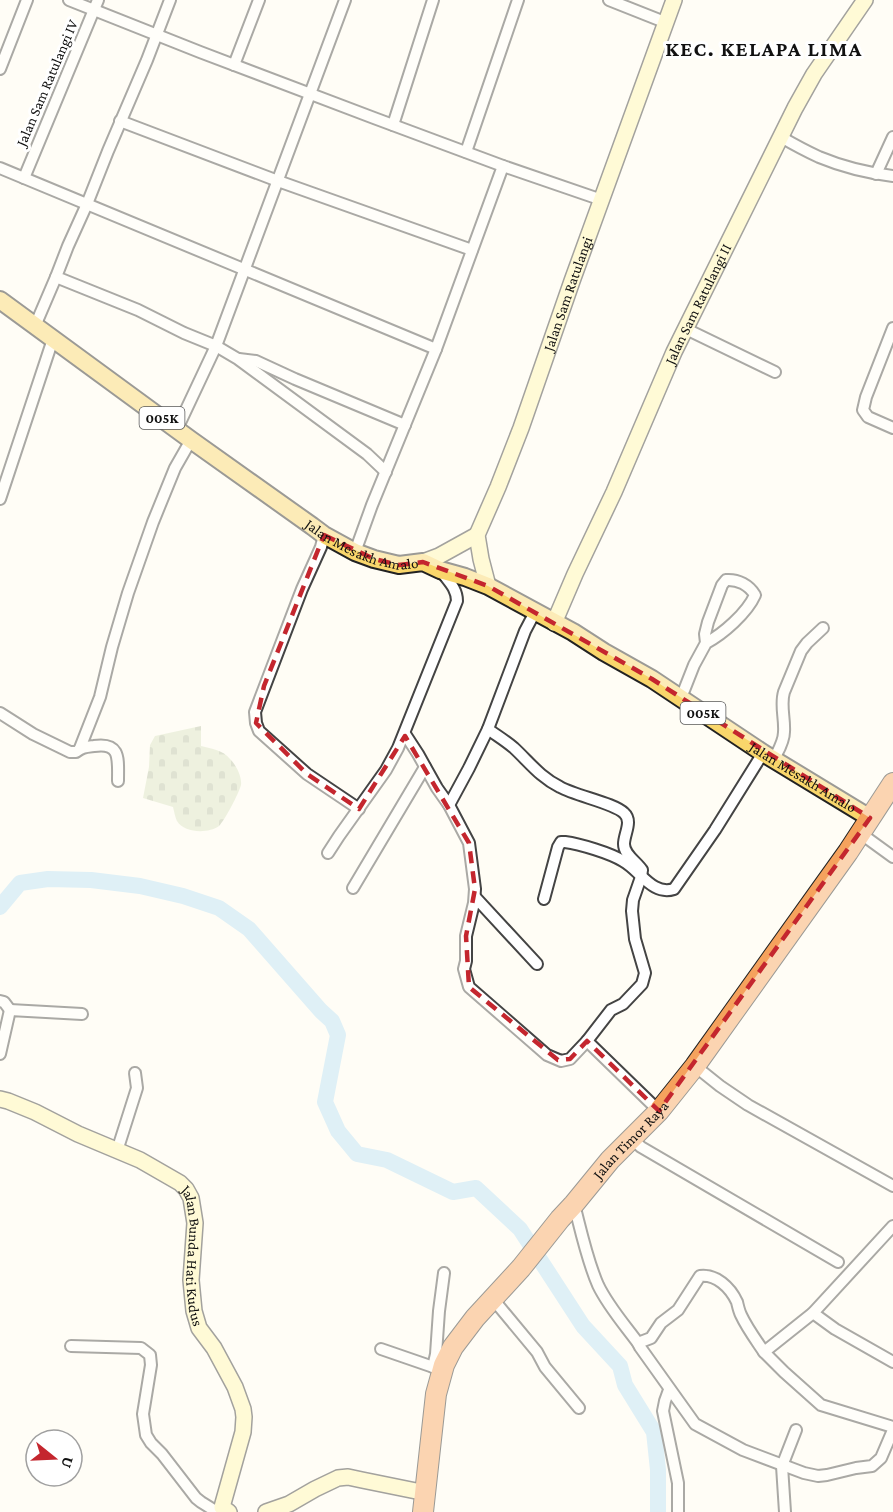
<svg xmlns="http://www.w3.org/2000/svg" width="893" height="1512" font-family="'Crimson Pro',serif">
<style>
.cemetery{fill:url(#cemetery-stones)}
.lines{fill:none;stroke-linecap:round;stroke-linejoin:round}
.river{stroke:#b9e0f7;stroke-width:16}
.street-casing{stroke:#444;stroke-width:14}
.secondary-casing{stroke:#333;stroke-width:18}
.primary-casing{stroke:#222;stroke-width:20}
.highway-casing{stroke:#222;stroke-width:22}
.street{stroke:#fff;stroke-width:10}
.secondary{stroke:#fff6b0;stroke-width:15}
.primary{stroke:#f9d66b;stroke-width:16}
.highway{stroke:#f5a25d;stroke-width:20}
.marked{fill:none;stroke:#c4262e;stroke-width:4.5;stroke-dasharray:12 8;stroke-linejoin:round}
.labels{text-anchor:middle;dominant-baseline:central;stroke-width:6;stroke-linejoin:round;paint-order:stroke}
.shield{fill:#fff;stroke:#585858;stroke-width:1.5}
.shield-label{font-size:14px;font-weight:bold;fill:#111}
.street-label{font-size:15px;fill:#111;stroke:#fff}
.district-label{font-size:21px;font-weight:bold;letter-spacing:1.5px;fill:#111;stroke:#fff}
</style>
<defs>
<pattern id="cemetery-stones" width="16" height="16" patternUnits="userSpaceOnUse" patternTransform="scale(1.5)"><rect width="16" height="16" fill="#d9e3c4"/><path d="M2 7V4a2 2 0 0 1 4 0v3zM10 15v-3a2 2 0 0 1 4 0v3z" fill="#b9c2a7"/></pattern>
</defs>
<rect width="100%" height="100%" fill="#fffdf5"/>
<path class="cemetery" d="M 201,726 L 201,746 C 212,749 223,750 230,759 C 236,765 242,776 241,785 C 239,793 225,820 219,826 C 208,834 184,833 177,821 C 175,817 174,811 173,807 L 143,798 L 149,767 L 150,745 L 155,736 Z"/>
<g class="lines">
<path class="river" d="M 0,907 L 20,883 L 48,879 L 91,880 L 140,886 L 183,896 L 219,908 L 249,929 L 321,1011 L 332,1021 L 338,1035 L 325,1102 L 338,1131 L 357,1154 L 387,1160 L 453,1192 L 476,1188 L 520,1229 L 583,1326 L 620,1366 L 625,1385 L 654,1432 L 658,1470 L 658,1512"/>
<defs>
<g id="street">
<path d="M 69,0 L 200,52 L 374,118 L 503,166 L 602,200"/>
<path d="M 170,0 L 147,60 L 108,151 L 87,204 L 68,246 L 56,277 L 138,310 L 184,333 L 216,346 L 238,359 L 367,454 L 386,472"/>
<path d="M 609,0 L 667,23"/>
<path d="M 234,65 L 259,0"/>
<path d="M 0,69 L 27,0"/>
<path d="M 120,121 L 278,181 L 472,250"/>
<path d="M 393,125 L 433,0"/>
<path d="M 781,137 C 793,144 806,151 819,157 C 843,167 868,173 893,176"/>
<path d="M 466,152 L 518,0"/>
<path d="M 0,168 L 436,349"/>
<path d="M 876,174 L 893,137"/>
<path d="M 24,178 L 98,0"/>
<path d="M 35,326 L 56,277"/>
<path d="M 893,328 L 866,397 L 863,410 L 868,417 L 893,428"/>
<path d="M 686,329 L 775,372"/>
<path d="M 239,359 L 256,361 L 295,379 L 405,425"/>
<path d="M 177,429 L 216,346 L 345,0"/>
<path d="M 0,499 L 53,339"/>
<path d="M 324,535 L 321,547 L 302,589 L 255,712 L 256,723 L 259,731 L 307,774 L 359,809"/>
<path d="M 355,552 L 372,505 L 436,349 L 503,166"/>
<path d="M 681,698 L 694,665 L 706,643 L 705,634 L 708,622 L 722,585 L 726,580 C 738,579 749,585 755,595 C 747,613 723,634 706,643"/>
<path d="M 0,713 L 33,734 L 70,752 L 76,752 C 82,747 86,747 94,746 C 121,742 118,759 118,781"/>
<path d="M 405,734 L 418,754 L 437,788 L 449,805 L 469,843 L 475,889 L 474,903 L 466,936 L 466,961 L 464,969 L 469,987 L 547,1055 L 561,1061 L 570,1059 L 587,1041 L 611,1010 L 623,1004 L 642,984 L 645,973 L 635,939 L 632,911 L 633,900 L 641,877 L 642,870 C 636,861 624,855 624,844 C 624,834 633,821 624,813 C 614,803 576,796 560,787 C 540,777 530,763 514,748 C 506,741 496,735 488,729"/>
<path d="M 80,748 L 100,697 L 112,647 L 128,593 L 153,522 L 175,468 L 191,440"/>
<path d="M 774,759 C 778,751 784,742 784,732 C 785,718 780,705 784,692 L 801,651 L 807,643 L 823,628"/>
<path d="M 449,805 L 469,768 L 488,729 L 525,631 L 535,612"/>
<path d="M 860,833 L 893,857"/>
<path d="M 328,853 L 339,836 L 386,770 L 398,748 L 457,601 C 457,588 448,581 441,571"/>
<path d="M 353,888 L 425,767"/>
<path d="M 475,897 L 537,964"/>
<path d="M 544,899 L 558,847 L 561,842 L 565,842 C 580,844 610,853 623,861 C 640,870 652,896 674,889 L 715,830 L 763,753"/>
<path d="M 0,1001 L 4,1002 L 10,1010"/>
<path d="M 587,1041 L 659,1111"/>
<path d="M 0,1054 L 10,1010 L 82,1014"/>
<path d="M 695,1066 L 720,1086 L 748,1105 L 893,1186"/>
<path d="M 631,1138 L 641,1147 L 838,1262"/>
<path d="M 117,1151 L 137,1088 L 135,1073"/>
<path d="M 574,1204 C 581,1231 587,1260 598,1285 C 608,1306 624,1324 638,1343 L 640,1347 L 695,1424 L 743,1450 L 804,1473 L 818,1476 L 827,1475 L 856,1468 L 872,1466 L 881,1458 L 893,1430"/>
<path d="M 493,1299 L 537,1352 L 545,1367 L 579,1408"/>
<path d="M 813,1313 L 835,1329 L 893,1362"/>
<path d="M 638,1343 L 651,1338 L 661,1323 L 678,1310 L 700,1276 C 716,1274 730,1287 737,1302 C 738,1306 739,1311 741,1315 C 747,1328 756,1340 764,1352 L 813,1313 L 893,1226"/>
<path d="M 71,1346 L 141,1348 L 150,1355 L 151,1365 L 143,1414 L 146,1435 L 151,1443 L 162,1454 L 196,1498 L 201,1502 L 217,1512"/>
<path d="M 381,1349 L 439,1369"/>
<path d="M 764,1352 L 784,1372 L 821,1405 L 893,1427"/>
<path d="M 433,1367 L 436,1354 L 439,1311 L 444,1273"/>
<path d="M 669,1390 L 665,1401 L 663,1411 L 678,1483 L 678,1512"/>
<path d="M 785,1512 L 782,1466 L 796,1430"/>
</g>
<g id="secondary">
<path d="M 423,562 L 439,556 L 477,535"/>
<path id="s1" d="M 488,586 L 481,559 L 477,535 L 498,487 L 521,428 L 572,281 L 674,0"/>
<path id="s2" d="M 554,623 L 575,574 L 614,492 L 674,352 L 795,108 L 814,74 L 865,0"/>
<path id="s3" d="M 0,1099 L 8,1101 L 35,1112 L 78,1134 L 140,1160 L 180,1183 L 186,1189 L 191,1198 L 195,1223 L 191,1280 L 194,1311 L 199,1328 L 214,1348 L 235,1387 L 243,1409 L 244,1417 L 243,1432 L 222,1507 L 229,1512"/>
<path d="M 266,1512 L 289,1504 L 315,1489 L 338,1478 L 348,1477 L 362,1480 L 426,1493"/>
</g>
<g id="primary">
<path id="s4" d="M 0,300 L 191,440 L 312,526 L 324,535 L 355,552 L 374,559 L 399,565 L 423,562 L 440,570 L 465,577 L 488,586 L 573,632 L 604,652 L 652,679 L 763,753 L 870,818"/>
</g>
<g id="highway">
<path id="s5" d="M 423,1512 L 436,1394 L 444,1365 L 453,1347 L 475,1318 L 521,1268 L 560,1219 L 574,1204 L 610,1160 L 659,1111 L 695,1066 L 848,852 L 893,783"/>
</g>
</defs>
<use href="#street" class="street-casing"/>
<use href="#secondary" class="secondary-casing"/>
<use href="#primary" class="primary-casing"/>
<use href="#highway" class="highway-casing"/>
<use href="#street" class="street"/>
<use href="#secondary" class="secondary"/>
<use href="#primary" class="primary"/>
<use href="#highway" class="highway"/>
</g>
<path d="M0 0H893V1512H0ZM 324,535 L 374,559 L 399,565 L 423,562 L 488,586 L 652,679 L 870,818 L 659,1111 L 587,1041 L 570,1059 L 558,1060 L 469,987 L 466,936 L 475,889 L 469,843 L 405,736 L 359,809 L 307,774 L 256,723 L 264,686 Z" fill="#fffdf5" fill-opacity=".55" fill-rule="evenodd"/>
<path class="marked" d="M 324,535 L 374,559 L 399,565 L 423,562 L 488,586 L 652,679 L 870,818 L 659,1111 L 587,1041 L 570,1059 L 558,1060 L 469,987 L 466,936 L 475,889 L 469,843 L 405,736 L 359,809 L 307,774 L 256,723 L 264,686 Z"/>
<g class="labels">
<g class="shield">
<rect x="139.5" y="407" width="45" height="22" rx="4.5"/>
<rect x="680.5" y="702" width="45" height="22" rx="4.5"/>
</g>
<g class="shield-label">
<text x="162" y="418">005K</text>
<text x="703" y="713">005K</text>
</g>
<g class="street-label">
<text transform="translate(47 83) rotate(-67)">Jalan Sam Ratulangi IV</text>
<text stroke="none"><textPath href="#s1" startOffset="310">Jalan Sam Ratulangi</textPath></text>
<text stroke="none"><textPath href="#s2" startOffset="350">Jalan Sam Ratulangi II</textPath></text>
<text stroke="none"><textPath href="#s4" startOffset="440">Jalan Mesakh Amalo</textPath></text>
<text stroke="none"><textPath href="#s4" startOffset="944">Jalan Mesakh Amalo</textPath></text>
<text stroke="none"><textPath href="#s5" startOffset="442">Jalan Timor Raya</textPath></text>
<text stroke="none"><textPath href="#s3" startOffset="276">Jalan Bunda Hati Kudus</textPath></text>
</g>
<g class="district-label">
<text x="764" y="49">KEC. KELAPA LIMA</text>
</g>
</g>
<g transform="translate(54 1458) rotate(108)"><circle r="28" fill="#ffffff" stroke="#a0a0a0" stroke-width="1.5"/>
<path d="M0-4.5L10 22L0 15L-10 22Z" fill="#c4262e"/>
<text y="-9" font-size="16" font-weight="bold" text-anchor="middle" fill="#111111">U</text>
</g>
</svg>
